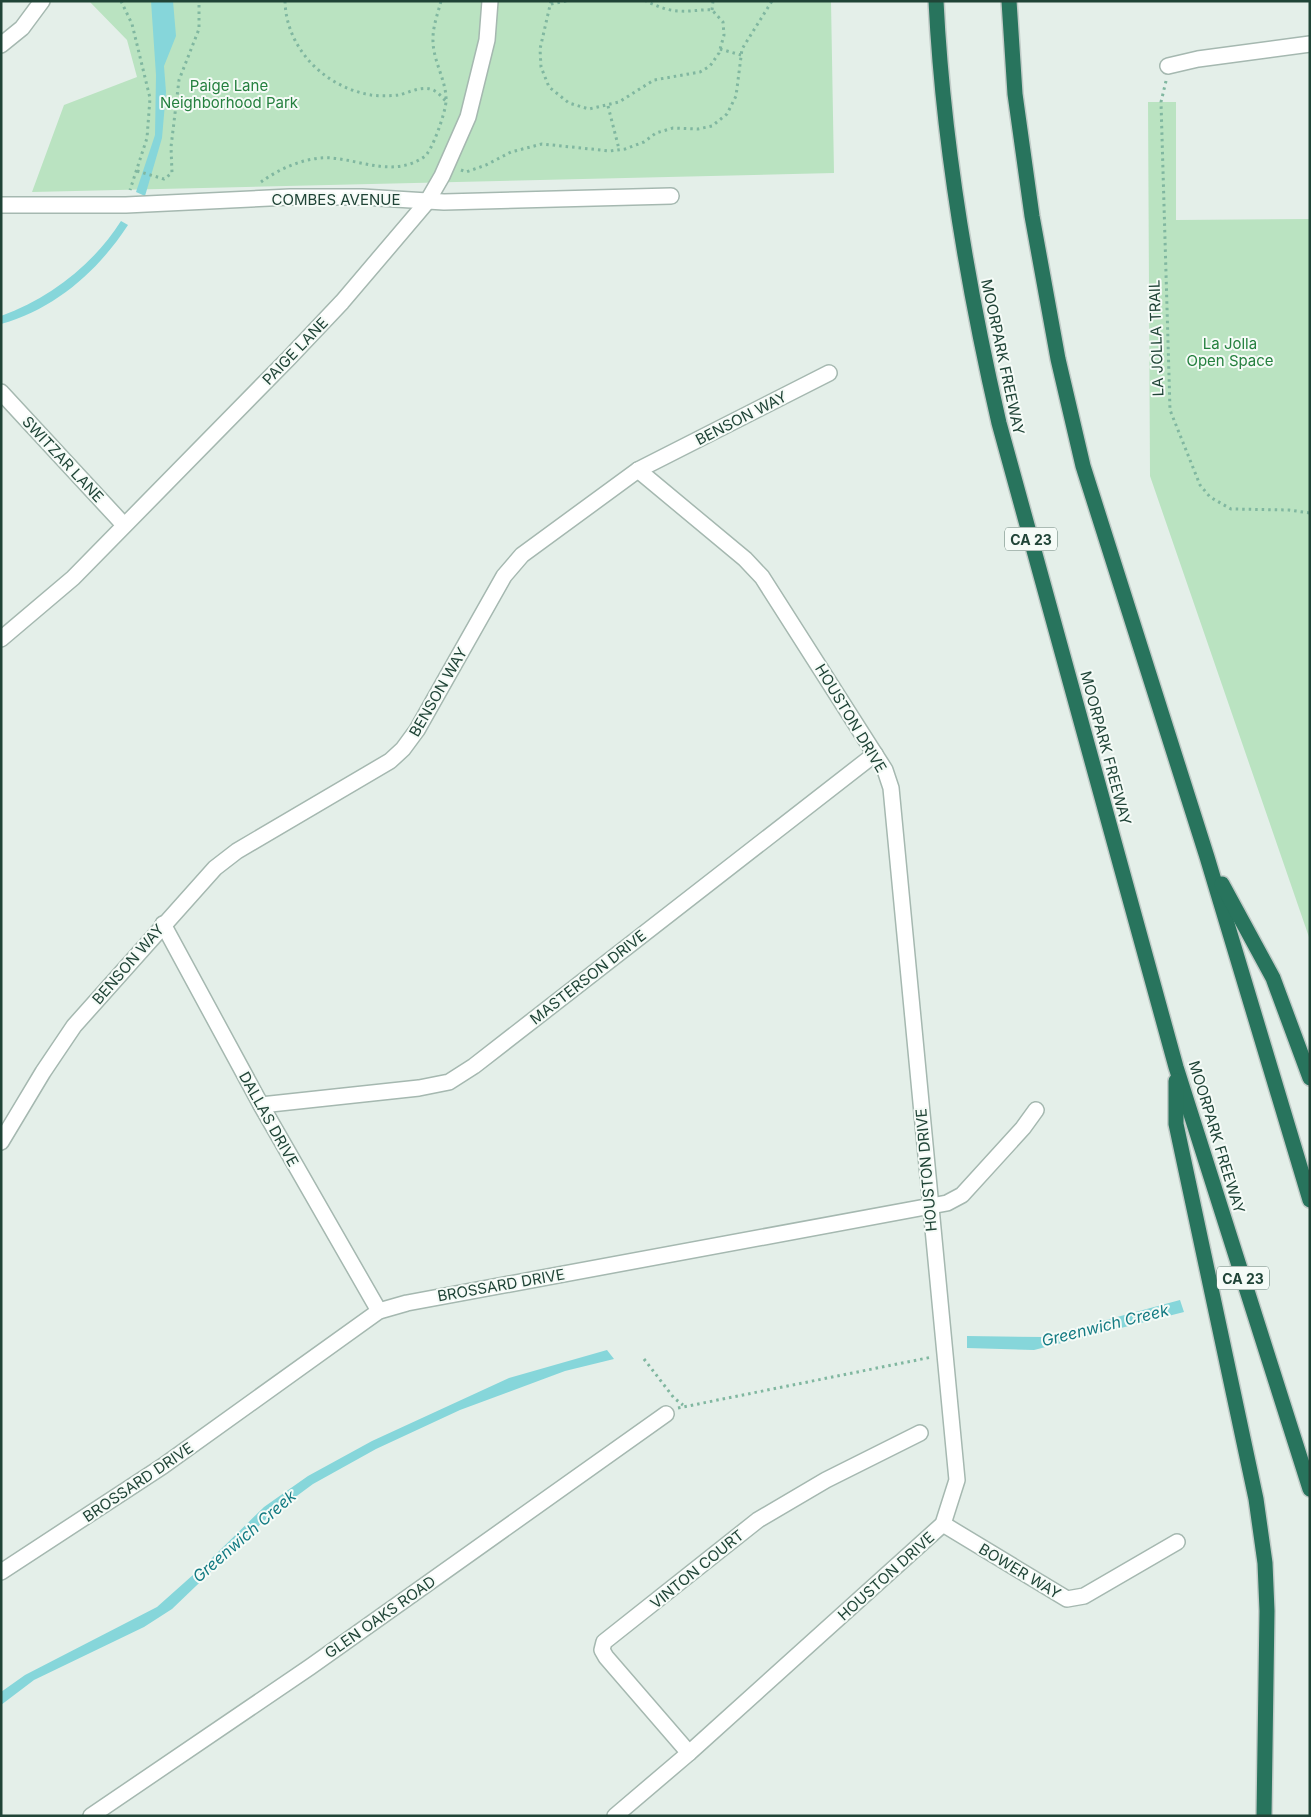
<svg xmlns="http://www.w3.org/2000/svg" width="1311" height="1817" font-family="Inter,sans-serif">
<style>
.green{fill:#bae3c1}
.water{fill:#86d6da}
.lines{fill:none;stroke-linecap:round;stroke-linejoin:round}
.minor-casing{stroke:#a5b8b0;stroke-width:18}
.highway-casing{stroke:#c1cbc7;stroke-width:18}
.path{stroke:#80b7a0;stroke-width:3;stroke-dasharray:2.5 4;stroke-linecap:butt}
.minor{stroke:#fff;stroke-width:15}
.highway{stroke:#28745d;stroke-width:15}
.labels{text-anchor:middle;dominant-baseline:central;stroke-width:4;stroke-linejoin:round;paint-order:stroke}
.shield{fill:#f5fbf7;stroke:#607b71;stroke-width:1}
.shield-label{font-size:14px;font-weight:bold;fill:#204437}
.park-label{font-size:15px;fill:#25803f;stroke:#f5fbf7}
.street-label{font-size:15px;fill:#204437;stroke:#f5fbf7}
.water-label{font-size:16px;font-style:italic;fill:#127a82;stroke:#f5fbf7}
</style>
<rect width="100%" height="100%" fill="#e4efe9"/>
<g class="green">
<path d="M 89,1 L 831,1 L 834,173 L 32,192 L 64,105 L 137,77 L 127,40 Z"/>
<path d="M 1148,102 L 1176,102 L 1176,220 L 1310,219 L 1310,940 L 1150,476 Z"/>
</g>
<g class="water">
<path d="M 151,1 L 173,1 L 176,36 L 164,66 L 166,92 L 162,138 L 145,196 L 136,192 L 155,135 L 156,75 Z"/>
<path d="M 121,221 L 128,225 C 98,271 55,309 1,324 L 1,316 C 50,298 93,265 121,221 Z"/>
<path d="M 1180,1300 L 1184,1312 L 1034,1350 L 967,1348 L 967,1336 L 1043,1337 Z"/>
<path d="M 607,1350 L 614,1359 L 565,1371 L 460,1410 L 376,1449 L 313,1484 L 267,1518 L 172,1609 L 144,1627 L 34,1680 L 1,1705 L 1,1692 L 25,1675 L 157,1607 L 212,1558 L 264,1507 L 308,1476 L 372,1441 L 509,1378 Z"/>
</g>
<g class="lines">
<defs>
<g id="minor">
<path d="M 1,45 L 22,28 L 42,1"/>
<path d="M 1168,66 L 1198,59 L 1310,44"/>
<path d="M 1,205 L 126,205 L 290,197 L 362,197 L 444,202 L 671,196"/>
<path d="M 1,392 L 124,525"/>
<path d="M 1,639 L 73,578 L 289,358 L 342,302 L 427,202 L 442,176 L 468,117 L 487,40 L 490,1"/>
<path d="M 163,924 L 261,1105 L 379,1311"/>
<path d="M 261,1105 L 419,1088 L 449,1082 L 474,1066 L 875,754"/>
<path d="M 1,1142 L 43,1072 L 74,1026 L 215,868 L 237,851 L 390,761 L 403,749 L 417,730 L 504,576 L 522,555 L 638,470 L 829,373"/>
<path d="M 943,1524 L 1067,1599 L 1084,1596 L 1177,1542"/>
<path d="M 1,1572 L 163,1466 L 379,1311 L 407,1303 L 947,1203 L 962,1195 L 1023,1128 L 1036,1110"/>
<path d="M 689,1753 L 606,1657 L 602,1650 L 604,1642 L 758,1520 L 826,1480 L 920,1433"/>
<path d="M 91,1816 L 310,1667 L 666,1414"/>
<path d="M 615,1816 L 689,1753 L 943,1524 L 957,1480 L 891,788 L 885,770 L 762,577 L 745,559 L 638,470"/>
</g>
<g id="highway">
<path d="M 936,1 C 943,144 967,284 999,423 L 1176,1067 L 1310,1489"/>
<path d="M 1009,1 L 1015,94 L 1032,216 L 1058,359 L 1083,466 L 1207,857 L 1310,1200"/>
<path d="M 1222,884 L 1273,978 L 1310,1078"/>
<path d="M 1176,1081 L 1176,1124 L 1256,1499 L 1265,1563 L 1267,1611 L 1264,1816"/>
</g>
</defs>
<use href="#minor" class="minor-casing"/>
<use href="#highway" class="highway-casing"/>
<g class="path">
<path d="M 121,1 L 132,24 L 150,98 L 147,138 L 130,190"/>
<path d="M 285,1 C 286,48 324,87 371,95 C 378,96 390,96 398,95 C 409,93 423,84 435,91 C 439,93 442,98 446,101"/>
<path d="M 551,1 L 540,49 L 541,67 L 549,87 L 569,103 L 589,109 L 619,102 L 654,80 L 700,72 L 710,66 L 719,53 L 724,35 L 723,22 L 712,10 C 701,9 691,12 680,11 C 668,11 657,6 646,1"/>
<path d="M 551,4 L 567,1"/>
<path d="M 712,10 L 713,1"/>
<path d="M 720,49 L 741,55"/>
<path d="M 1166,81 L 1161,102 L 1170,410 L 1200,485 L 1210,497 L 1231,509 L 1289,510 L 1310,513"/>
<path d="M 608,106 L 619,149"/>
<path d="M 461,170 L 466,172 L 486,165 L 511,152 L 542,144 L 610,151 L 625,149 L 644,142 L 656,133 L 673,128 L 698,129 L 712,126 L 727,114 L 736,96 L 742,49 L 772,1"/>
<path d="M 137,171 L 164,179 L 172,173 L 171,147 L 179,80 L 199,29 L 199,1"/>
<path d="M 261,182 C 280,168 308,156 332,158 C 364,161 394,177 424,157 C 432,152 446,111 446,101 C 447,81 432,60 433,38 C 433,26 438,13 441,1"/>
<path d="M 644,1359 L 674,1398 L 683,1405"/>
<path d="M 678,1408 L 932,1357"/>
</g>
<use href="#minor" class="minor"/>
<use href="#highway" class="highway"/>
</g>
<g class="labels">
<g class="shield">
<rect x="1005" y="527.5" width="52" height="23" rx="4"/>
<rect x="1217" y="1266.5" width="52" height="23" rx="4"/>
</g>
<g class="shield-label">
<text x="1031" y="539">CA 23</text>
<text x="1243" y="1278">CA 23</text>
</g>
<g class="park-label">
<text x="229" y="85">Paige Lane<tspan x="229" dy="17">Neighborhood Park</tspan></text>
<text x="1230" y="343">La Jolla<tspan x="1230" dy="17">Open Space</tspan></text>
</g>
<g class="street-label">
<text x="336" y="199">COMBES AVENUE</text>
<text transform="translate(1156 338) rotate(-92)">LA JOLLA TRAIL</text>
<text transform="translate(295 351) rotate(-46)">PAIGE LANE</text>
<text transform="translate(1003 357) rotate(78)">MOORPARK FREEWAY</text>
<text transform="translate(741 418) rotate(-27)">BENSON WAY</text>
<text transform="translate(63 459) rotate(47)">SWITZAR LANE</text>
<text transform="translate(438 692) rotate(-60)">BENSON WAY</text>
<text transform="translate(851 718) rotate(59)">HOUSTON DRIVE</text>
<text transform="translate(1106 748) rotate(75)">MOORPARK FREEWAY</text>
<text transform="translate(128 964) rotate(-49)">BENSON WAY</text>
<text transform="translate(588 977) rotate(-38)">MASTERSON DRIVE</text>
<text transform="translate(269 1119) rotate(61)">DALLAS DRIVE</text>
<text transform="translate(1217 1137) rotate(73)">MOORPARK FREEWAY</text>
<text transform="translate(926 1170) rotate(-95)">HOUSTON DRIVE</text>
<text transform="translate(501 1285) rotate(-10)">BROSSARD DRIVE</text>
<text transform="translate(138 1482) rotate(-34)">BROSSARD DRIVE</text>
<text transform="translate(697 1569) rotate(-39)">VINTON COURT</text>
<text transform="translate(1020 1571) rotate(31)">BOWER WAY</text>
<text transform="translate(886 1576) rotate(-42)">HOUSTON DRIVE</text>
<text transform="translate(380 1617) rotate(-35)">GLEN OAKS ROAD</text>
</g>
<g class="water-label">
<text transform="translate(1105 1325) rotate(-14)">Greenwich Creek</text>
<text transform="translate(244 1536) rotate(-41)">Greenwich Creek</text>
</g>
</g>
<rect width="1311" height="1817" fill="none" stroke="#204437" stroke-width="5"/>
</svg>
